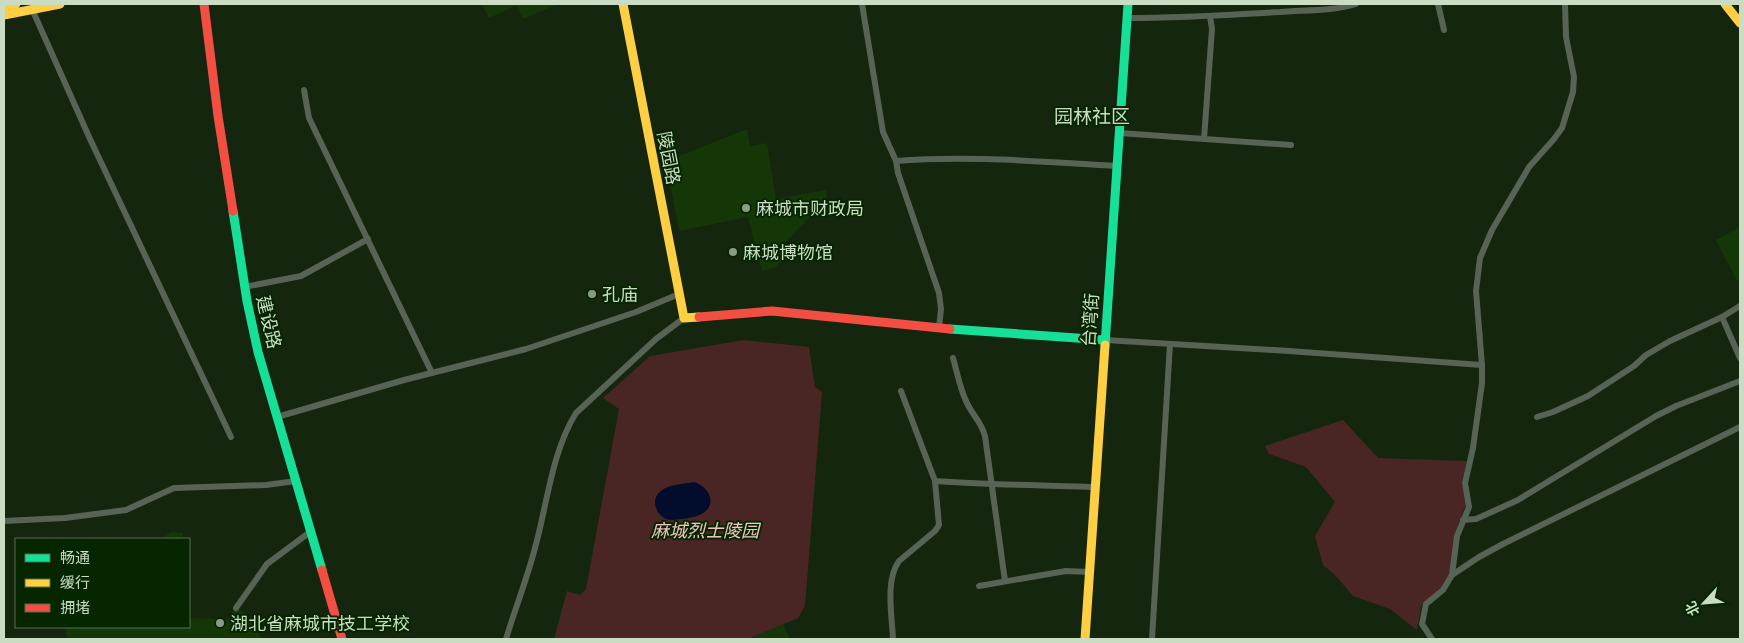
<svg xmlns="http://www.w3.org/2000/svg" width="1744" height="643" font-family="Merriweather,'Noto Sans SC',serif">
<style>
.built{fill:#153708}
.green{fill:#492624}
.water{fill:#020d2e}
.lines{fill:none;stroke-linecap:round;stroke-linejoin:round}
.street{stroke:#576354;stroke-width:6}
.fast{stroke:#16e098;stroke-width:9}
.slow{stroke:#ffcf43;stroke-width:9}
.jam{stroke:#f24e42;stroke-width:9}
.poi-dot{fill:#8a9d84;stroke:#062600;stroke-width:2}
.labels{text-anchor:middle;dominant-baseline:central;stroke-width:4;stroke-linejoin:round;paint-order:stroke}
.street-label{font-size:18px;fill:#caddc4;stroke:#062600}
.poi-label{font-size:18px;fill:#caddc4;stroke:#062600;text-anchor:start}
.park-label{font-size:18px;font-style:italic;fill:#f2c3c3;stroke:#062600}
.neighbourhood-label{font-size:19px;fill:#caddc4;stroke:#062600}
</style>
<rect width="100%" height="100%" fill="#14260e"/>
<g class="built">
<path d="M 482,4 L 558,4 L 523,19 L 516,6 L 489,18 Z"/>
<path d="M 747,129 L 750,146 L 767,143 L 776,199 L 826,190 L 827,199 L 781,247 L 784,258 L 774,268 L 762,271 L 748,217 L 679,231 L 666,161 Z"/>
<path d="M 1740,227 L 1740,279 L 1737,281 L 1716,240 Z"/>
<path d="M 171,532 L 183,533 L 183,539 L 161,539 Z"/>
<path d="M 235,607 L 244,612 L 262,639 L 67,639 L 66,627 L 189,627 L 189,618 L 228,619 Z"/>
<path d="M 783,624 L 790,639 L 748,639 Z"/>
</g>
<g class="green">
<path d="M 744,340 L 809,347 L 815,387 L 822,392 L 805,606 L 798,618 L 748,639 L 554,639 L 567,591 L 580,595 L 586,589 L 619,409 L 603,398 L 650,356 Z"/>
<path d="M 1343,420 L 1378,458 L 1467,461 L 1462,481 L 1466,504 L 1455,533 L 1450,573 L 1445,584 L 1421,606 L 1417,630 L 1390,609 L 1353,596 L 1335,575 L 1323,565 L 1315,536 L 1335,502 L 1306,467 L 1269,454 L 1265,446 Z"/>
</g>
<path class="water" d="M 694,482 C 706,485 717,500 706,511 C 699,518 682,519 673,520 C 658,521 648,500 661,491 C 669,484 684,484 694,482 Z"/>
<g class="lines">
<g class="street">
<path d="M 862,4 L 883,132 L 896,161 L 898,173 L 939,293 L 941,309 L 939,328"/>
<path d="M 1438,4 L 1444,30"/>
<path d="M 32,9 L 90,139 L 231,437"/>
<path d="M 1127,18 C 1178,18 1229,15 1280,12 C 1304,10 1334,11 1356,4"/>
<path d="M 304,90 L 309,118 L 432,373"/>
<path d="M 1119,133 L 1291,145"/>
<path d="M 1204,139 L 1212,29 L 1210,16"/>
<path d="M 896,161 C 969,155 1043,162 1117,166"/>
<path d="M 244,287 L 301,276 L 368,239"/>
<path d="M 1722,317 L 1740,358"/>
<path d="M 1105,340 L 1289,351 L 1482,365"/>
<path d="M 953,358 C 957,372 960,388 966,401 C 972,415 981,421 985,436 L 1005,581"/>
<path d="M 277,417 L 404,380 L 526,349 L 636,312 L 679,294"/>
<path d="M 1537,417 L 1553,412 L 1588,396 L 1634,366 L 1646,355 L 1670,341 L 1722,317 L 1740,306"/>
<path d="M 935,481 C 988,485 1041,485 1095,487"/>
<path d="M 1463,520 L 1476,519 L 1518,500 L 1656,416 L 1676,406 L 1740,381"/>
<path d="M 4,521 L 65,518 L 126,510 L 174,488 L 266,485 L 296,481"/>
<path d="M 1452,575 L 1479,557 L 1503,544 L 1740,427"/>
<path d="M 979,586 L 1066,571 L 1089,572"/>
<path d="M 236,608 L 267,564 L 310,532"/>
<path d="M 506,639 C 515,609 527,579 535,548 C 547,505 552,451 576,413 L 656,339 L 684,318"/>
<path d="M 893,639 C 892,616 885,580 899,561 L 935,531 L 939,525 L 935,481 L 901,391"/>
<path d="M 1152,639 L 1170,344"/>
<path d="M 1432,639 L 1422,624 L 1426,604 L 1443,590 L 1452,575 L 1457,536 L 1469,507 L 1465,483 L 1473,448 L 1482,383 L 1482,365 L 1476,291 L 1480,258 L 1492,230 L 1529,167 L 1554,139 L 1562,128 L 1573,92 L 1574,77 L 1566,37 L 1565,4"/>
</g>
<g class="fast">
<path d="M 233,211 L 247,301 L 258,352 L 322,570"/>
<path d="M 950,329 L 1105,340"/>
<path d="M 1105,345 L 1128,4"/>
</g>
<g class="slow">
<path d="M 623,4 L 684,318 L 699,317"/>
<path d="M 1725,4 L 1740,23"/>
<path d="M 4,6 L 16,4"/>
<path d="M 4,15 L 60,4"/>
<path d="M 1085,639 L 1105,345"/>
</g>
<g class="jam">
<path d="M 204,4 L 218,116 L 233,211"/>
<path d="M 699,317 L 772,311 L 950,329"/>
<path d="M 322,570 L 342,639"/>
</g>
</g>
<g class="poi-dot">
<circle cx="746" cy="208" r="5"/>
<circle cx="733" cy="252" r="5"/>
<circle cx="592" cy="294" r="5"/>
<circle cx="220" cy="623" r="5"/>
</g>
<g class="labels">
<g class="street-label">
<text transform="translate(669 158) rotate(79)">陵园路</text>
<text transform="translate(1090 320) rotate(-86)">台湾街</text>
<text transform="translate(269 322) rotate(77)">建设路</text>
</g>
<g class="poi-label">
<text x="756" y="208">麻城市财政局</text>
<text x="743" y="252">麻城博物馆</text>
<text x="602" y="294">孔庙</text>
<text x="230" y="623">湖北省麻城市技工学校</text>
</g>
<g class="park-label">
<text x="705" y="530">麻城烈士陵园</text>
</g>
<g class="neighbourhood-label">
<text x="1092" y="116">园林社区</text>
</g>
</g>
<rect width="1744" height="643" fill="none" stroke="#caddc4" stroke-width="10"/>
<rect x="15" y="538" width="175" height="90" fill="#062600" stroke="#546f4e"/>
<rect x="25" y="554" width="25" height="8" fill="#16e098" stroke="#546f4e"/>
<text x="60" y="563" font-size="15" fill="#caddc4">畅通</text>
<rect x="25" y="579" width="25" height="8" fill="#ffcf43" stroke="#546f4e"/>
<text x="60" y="588" font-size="15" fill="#caddc4">缓行</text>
<rect x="25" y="604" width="25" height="8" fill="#f24e42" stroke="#546f4e"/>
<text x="60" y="613" font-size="15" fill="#caddc4">拥堵</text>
<g transform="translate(1704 603) rotate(244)" stroke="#062600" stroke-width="4" paint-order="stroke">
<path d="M0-4L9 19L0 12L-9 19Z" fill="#caddc4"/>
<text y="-8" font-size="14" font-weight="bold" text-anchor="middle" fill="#caddc4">北</text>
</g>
</svg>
